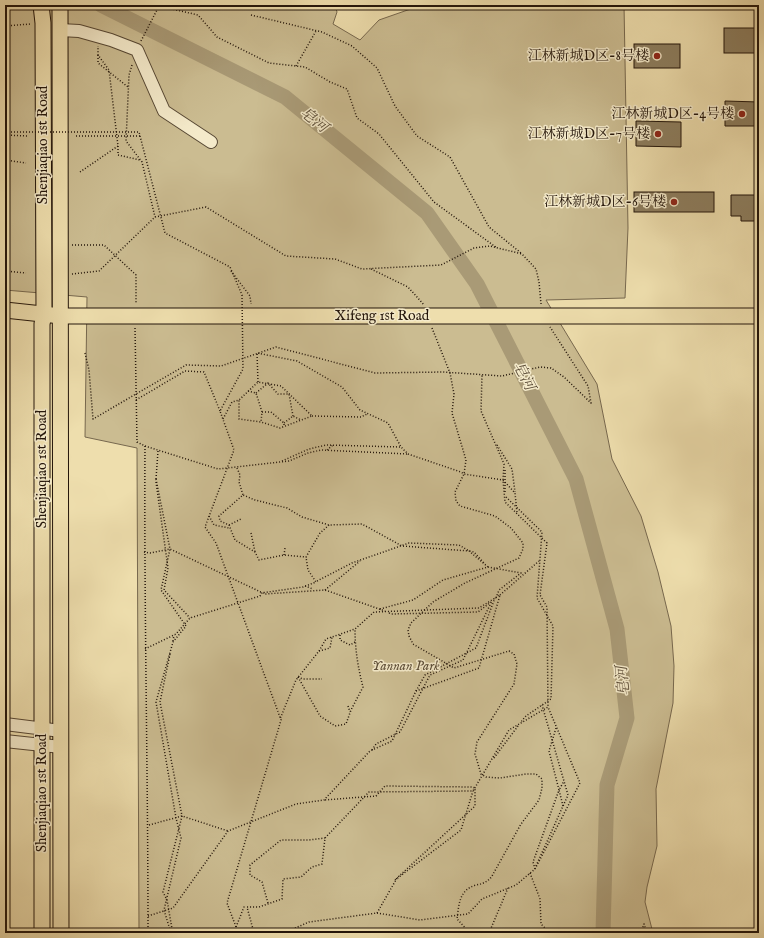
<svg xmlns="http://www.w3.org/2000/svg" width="764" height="938" font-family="'IM FELL English','Noto Serif SC',serif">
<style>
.green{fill:#cbbc91;stroke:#77684e}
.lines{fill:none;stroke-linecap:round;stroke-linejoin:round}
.river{stroke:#a99a76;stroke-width:15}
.building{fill:#8d7e5f;stroke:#23150a}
.minor-casing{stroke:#564733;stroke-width:14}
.major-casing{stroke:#23150a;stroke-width:17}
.path{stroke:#23150a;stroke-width:1.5;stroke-dasharray:1 2;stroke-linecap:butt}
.minor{stroke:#f4eaca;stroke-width:12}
.major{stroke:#eedead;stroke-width:15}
.path-bridge{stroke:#23150a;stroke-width:1.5;stroke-dasharray:1 2;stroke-linecap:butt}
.poi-dot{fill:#8f2418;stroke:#f4eaca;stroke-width:1.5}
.labels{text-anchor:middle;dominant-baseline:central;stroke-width:3;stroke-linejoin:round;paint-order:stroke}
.poi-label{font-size:14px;fill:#23150a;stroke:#f4eaca;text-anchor:end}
.street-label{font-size:14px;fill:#23150a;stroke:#f4eaca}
.park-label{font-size:14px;font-style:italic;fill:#5e4f39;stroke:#f4eaca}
.water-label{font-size:15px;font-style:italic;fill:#594a35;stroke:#f4eaca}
</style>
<rect width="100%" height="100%" fill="#eedead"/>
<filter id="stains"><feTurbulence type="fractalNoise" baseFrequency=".005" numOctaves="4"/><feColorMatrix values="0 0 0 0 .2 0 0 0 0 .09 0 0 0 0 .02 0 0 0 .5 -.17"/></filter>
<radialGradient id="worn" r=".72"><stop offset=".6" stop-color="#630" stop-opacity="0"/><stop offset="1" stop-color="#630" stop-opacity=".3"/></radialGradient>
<path class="green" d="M 5,5 L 335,5 L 337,12 L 333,24 L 360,40 L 379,20 L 422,5 L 624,5 L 628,228 L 625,298 L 546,300 L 597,384 L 612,459 L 641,516 L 658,572 L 671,626 L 674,666 L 673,703 L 656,789 L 657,846 L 647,887 L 645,902 L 653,933 L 139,933 L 137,448 L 85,437 L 87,297 L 5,290 Z"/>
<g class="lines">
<path class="river" d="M 101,5 L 285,97 L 427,213 L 477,284 L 576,479 L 617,629 L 627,718 L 607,785 L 603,933"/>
</g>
<g class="building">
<rect x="724" y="28" width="35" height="25"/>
<rect x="634" y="44" width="46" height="24"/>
<path d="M 725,101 L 759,102 L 759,126 L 725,126 Z"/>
<path d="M 636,121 L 681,122 L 681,147 L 636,146 Z"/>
<rect x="634" y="192" width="80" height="20"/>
<path d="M 731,195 L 759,195 L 759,221 L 741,221 L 741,216 L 731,216 Z"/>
</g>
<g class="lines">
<defs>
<g id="minor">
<path d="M 60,30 L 79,31 L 111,40 L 137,50 L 164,111 L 211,142"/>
<path d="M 5,724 L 61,731"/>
<path d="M 5,741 L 61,747"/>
</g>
<g id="major">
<path d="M 41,5 L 43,23 L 44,314 L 42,324 L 42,933"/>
<path d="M 60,5 L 61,933"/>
<path d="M 5,310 L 61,316 L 759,316"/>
</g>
</defs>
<use href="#minor" class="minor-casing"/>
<use href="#major" class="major-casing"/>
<g class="path">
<path d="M 251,15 L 322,32 L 352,46 L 377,68 L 395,106 L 417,136 L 450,157 L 489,227 L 521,253"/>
<path d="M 5,26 L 31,24"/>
<path d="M 141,41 L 159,6 L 198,15 L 217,37 L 269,63 L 305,67 L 330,82 L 347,89 L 357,118 L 379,134 L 434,202 L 497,248"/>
<path d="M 98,55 L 98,63 L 128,87"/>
<path d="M 132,65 L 129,75 L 126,141 L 142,162 L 155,217"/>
<path d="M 296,66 L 316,31"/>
<path d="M 5,135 L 27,136"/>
<path d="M 118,146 L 118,155 L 140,160"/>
<path d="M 5,160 L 26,163"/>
<path d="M 80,172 L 118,146 L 109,70 L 98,55 L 98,46"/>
<path d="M 72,245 L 104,245 L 136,275 L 136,304"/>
<path d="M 371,269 L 408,287 L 424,305"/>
<path d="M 5,271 L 26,273"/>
<path d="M 231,271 L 250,296 L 251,304"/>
<path d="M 72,274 L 99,271 L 155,217 L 206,207 L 286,256 L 335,259 L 362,269 L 441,265 L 474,248 L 490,246 L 522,254 L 536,269 L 539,282 L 541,304"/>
<path d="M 135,328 L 137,442 L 145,446 C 144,609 148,771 148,933"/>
<path d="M 432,328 L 450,373 L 454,394 L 452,413 L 466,460 L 464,474 L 455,492 L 456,501 L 460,506 L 495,516 L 511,528 L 523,543 L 523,549 L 519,558 L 465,583 L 433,602 L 411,623 L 408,630 L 409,636 L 413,644 L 454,668 L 509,651 L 514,654 L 517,664 L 514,684 L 477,742 L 475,754 L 481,774 L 486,777 L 500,778 L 526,774 L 536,774 L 542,779 L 542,788 L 539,800 L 521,824 L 492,876 C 488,882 482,884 476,885 C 459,890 459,904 457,919 L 470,933"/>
<path d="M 85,353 L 89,370 L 93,419 L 186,365 L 221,366 L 276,347 L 375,373 L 443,372 L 502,376 L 540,367 L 551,368 L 564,377 L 591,403 L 588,386 L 550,327"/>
<path d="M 258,382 L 257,353 L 297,361 L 342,387 L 360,410 L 388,423 L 401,447 L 408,454 L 461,472 L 464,474 L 503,480 L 515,493 L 517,513"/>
<path d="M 248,391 L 256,393 L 262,412 L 261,422"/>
<path d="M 256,393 L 268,383 L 278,394 L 289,394 L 293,416"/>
<path d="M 136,400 L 185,371 L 204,372 L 220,411"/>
<path d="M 262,412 L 271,412 L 284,423 L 284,427"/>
<path d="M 312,416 L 361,417 L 367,414"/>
<path d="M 223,419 L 232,402 L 239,400 L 258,382 L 281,386 L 312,416 L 280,428 L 261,422 L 239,419 L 239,400"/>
<path d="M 284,423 L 293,416 L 301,420"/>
<path d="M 497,445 L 512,469 L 515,492"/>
<path d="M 145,446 L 218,469 L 289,461 L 308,453 L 321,450 L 408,454"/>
<path d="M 327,450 L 333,445"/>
<path d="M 282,461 L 309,449 L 326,445 L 401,447"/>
<path d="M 237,468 L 240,475 L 239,482 L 243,495"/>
<path d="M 505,470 L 505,492"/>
<path d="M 156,479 L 170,549 L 161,590 L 186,626 L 173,642 L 156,702 L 176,818 L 181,838 L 164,910 L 171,933"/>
<path d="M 156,479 L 158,451"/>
<path d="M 156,482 L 168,568 L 164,590 L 190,618"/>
<path d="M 506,497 L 542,532 L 537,598 L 553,626 L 551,699 L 526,716 L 520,723"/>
<path d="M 209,516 L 214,525 L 229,528"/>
<path d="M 229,525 L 241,519"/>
<path d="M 329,525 L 320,533 L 306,557 L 284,555 L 259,560 L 255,552 L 235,540 L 229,525 L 220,521 L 219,516 L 243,495 L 255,500 L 287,508 L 302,517 L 329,525 L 362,524 L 402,546 L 469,551 L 488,567"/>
<path d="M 251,533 L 255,552"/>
<path d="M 144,552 L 150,553 L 170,549 L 265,594 L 325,590 L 385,611"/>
<path d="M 284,555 L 285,548"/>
<path d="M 317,581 L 352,563 L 409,543 L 459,545 L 469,551 L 474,552 L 484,563"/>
<path d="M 305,586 L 313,589"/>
<path d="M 325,590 L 360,561"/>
<path d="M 500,595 L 539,561"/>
<path d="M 380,609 L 413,600 L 443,580 L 488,567 L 521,573 L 499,590 L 496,598"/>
<path d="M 389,613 L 391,614 L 478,612 L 491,602"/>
<path d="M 340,635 L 340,640 L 350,645 L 355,642"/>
<path d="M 173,641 L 174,635"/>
<path d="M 145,649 L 176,634 L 190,618 L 260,596 L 261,593 L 303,587 L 316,582 L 308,570 L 306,557"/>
<path d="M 319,651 L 330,648 L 332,637"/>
<path d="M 170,654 L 160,702 L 182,816 L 163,892 L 167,900 L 172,929 L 171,931"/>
<path d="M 298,677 L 320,716 L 335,726 L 346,724 L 351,710 L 363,687 C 358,668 355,649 355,629"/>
<path d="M 298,677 L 303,679 L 322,679"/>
<path d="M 416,691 L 425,675 L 476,648 L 495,598"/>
<path d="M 348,706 L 350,712"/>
<path d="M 372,750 L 376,744 L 400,732 L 430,675 L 463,660 L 492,601"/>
<path d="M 494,758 L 518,726"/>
<path d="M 563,806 L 559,790 L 564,781"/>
<path d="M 149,825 L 182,816 L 228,831"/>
<path d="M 536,866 L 568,795 L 542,705"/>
<path d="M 535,869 L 533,862 L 559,790 L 549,751 L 556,728"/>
<path d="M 530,873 L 540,899 L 541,924 L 550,933"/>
<path d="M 395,880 L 461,830 L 473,791"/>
<path d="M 268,903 L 262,882 L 250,875 L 250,865 L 281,840 L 309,840 L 325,838"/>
<path d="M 377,913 L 420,920 L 468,914 L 482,899 L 516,885 L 535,869 L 580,783 L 548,707"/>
<path d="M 148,916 L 173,908 L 228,831 L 296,804 L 324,800 L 370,751 L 392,741 L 416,691 L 479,668 L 500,595 L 479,608 L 374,612 L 355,629 L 326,639 L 319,651 L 296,680 L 280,719"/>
<path d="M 236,927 L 244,907 L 246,907"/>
<path d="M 254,933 L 247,907 L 259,907 L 282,899 L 283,879 L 301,877 L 312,867 L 322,864 L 325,838 L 369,792 L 473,791 L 509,730 L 548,707 L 547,607 L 540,595 L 547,543 L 505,502 L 503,480 L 504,464 L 481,411 L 482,374"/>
<path d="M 284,933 L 309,922 L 377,913 L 397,878 L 475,806 L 475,788 L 472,787 L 385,786 L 376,796 L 324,800"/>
<path d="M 489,933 L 508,888"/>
<path d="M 641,933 L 644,924 L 647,933"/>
</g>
<use href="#minor" class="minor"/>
<use href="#major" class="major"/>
<g class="path-bridge">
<path d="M 5,132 L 139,132 L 165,233 L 230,267 L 242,295 L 243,369 L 220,411 L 234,450 L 205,527 L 216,543 L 281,720 L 227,903 L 236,927 L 234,933"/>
<path d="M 76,136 L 140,136"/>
</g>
</g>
<g class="poi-dot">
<circle cx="657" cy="56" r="4"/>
<circle cx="742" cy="114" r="4"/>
<circle cx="658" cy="134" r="4"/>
<circle cx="674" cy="202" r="4"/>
</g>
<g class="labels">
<g class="poi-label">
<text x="649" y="56">江林新城D区-8号楼</text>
<text x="734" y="114">江林新城D区-4号楼</text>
<text x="650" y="134">江林新城D区-7号楼</text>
<text x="666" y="202">江林新城D区-6号楼</text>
</g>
<g class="street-label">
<text transform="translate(43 145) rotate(-90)">Shenjiaqiao 1st Road</text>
<text x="382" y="316">Xifeng 1st Road</text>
<text transform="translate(42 469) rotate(-90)">Shenjiaqiao 1st Road</text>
<text transform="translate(42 793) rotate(-90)">Shenjiaqiao 1st Road</text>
</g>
<g class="park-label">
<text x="406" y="666">Yannan Park</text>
</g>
<g class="water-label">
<text transform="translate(314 120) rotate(39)">皂河</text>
<text transform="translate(524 376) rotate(63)">皂河</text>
<text transform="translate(623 681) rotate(-96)">皂河</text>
</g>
</g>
<rect width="764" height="938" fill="none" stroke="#eedead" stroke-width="20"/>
<rect x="6" y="6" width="752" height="926" fill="none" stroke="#23150a" stroke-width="2"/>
<rect x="10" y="10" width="744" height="918" fill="none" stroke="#23150a"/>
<rect width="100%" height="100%" filter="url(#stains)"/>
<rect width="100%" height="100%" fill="url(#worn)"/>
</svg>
